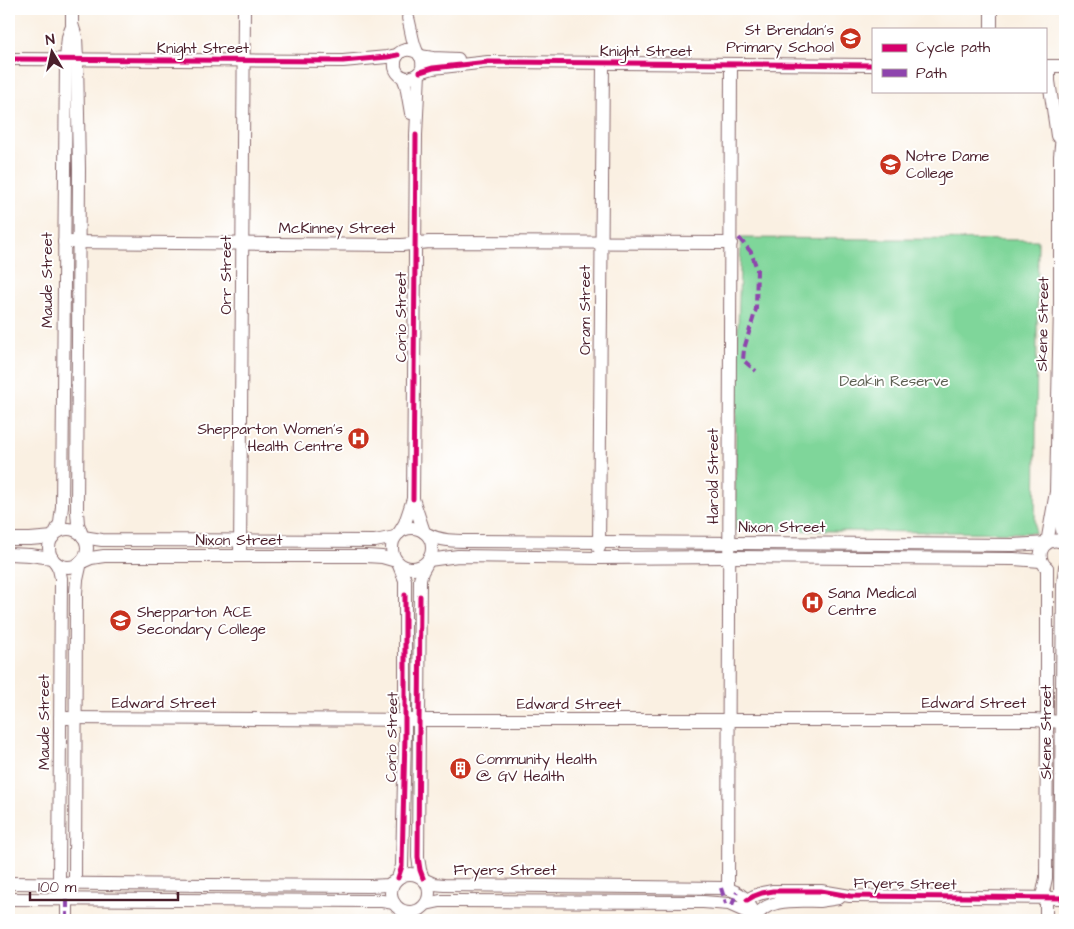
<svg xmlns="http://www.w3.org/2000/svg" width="1074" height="929" font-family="'Architects Daughter',sans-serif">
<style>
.park{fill:#7fd69a;stroke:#647a62}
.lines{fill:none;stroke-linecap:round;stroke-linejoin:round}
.minor-casing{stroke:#88686b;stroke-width:14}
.minor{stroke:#fff;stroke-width:12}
.quiet{stroke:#8e44ad;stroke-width:4;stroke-dasharray:8 4;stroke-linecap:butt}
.cycleway-casing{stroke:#fff;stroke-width:8}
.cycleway{stroke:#d6006c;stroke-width:5}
.labels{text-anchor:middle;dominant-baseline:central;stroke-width:4;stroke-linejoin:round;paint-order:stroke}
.poi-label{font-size:15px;fill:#4a1f2b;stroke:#fff;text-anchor:start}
.street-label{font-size:15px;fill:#4a1f2b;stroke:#fff}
.park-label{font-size:15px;fill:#5d5f52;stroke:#fff}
</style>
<rect width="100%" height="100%" fill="#fff"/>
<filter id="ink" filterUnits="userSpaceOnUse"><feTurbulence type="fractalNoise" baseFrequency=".02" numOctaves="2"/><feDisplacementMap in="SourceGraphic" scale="10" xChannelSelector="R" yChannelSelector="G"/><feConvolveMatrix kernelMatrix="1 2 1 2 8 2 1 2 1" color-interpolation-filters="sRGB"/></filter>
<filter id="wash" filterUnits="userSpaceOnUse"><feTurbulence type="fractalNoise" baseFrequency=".0096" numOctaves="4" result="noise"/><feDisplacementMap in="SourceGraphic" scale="20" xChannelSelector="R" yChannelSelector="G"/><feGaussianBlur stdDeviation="1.12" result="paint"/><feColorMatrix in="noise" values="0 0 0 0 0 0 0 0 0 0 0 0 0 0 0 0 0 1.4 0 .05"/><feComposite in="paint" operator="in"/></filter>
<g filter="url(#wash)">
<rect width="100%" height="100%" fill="#faf0e2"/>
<path class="park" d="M 741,238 L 1038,240 L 1035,533 L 735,530 L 736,388 Z"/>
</g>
<g filter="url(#ink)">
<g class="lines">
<defs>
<g id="minor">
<path d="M 72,9 L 72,24 L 76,37 L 77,59 L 79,169 L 77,511 L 78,524 L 82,535"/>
<path d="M 991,9 L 991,29"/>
<path d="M 408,18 C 411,28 412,42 417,52 C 419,55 422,57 422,61 C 423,65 422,69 420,72 C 417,75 413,77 410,78 C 386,79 392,40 417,52"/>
<path d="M 420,56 L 433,58 L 458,59"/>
<path d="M 9,59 L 343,61 L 387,57 L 398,55"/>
<path d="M 1045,66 L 1065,66"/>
<path d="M 1049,66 L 1049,81 L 1057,136"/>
<path d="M 420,72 L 433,68 L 488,62 L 873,65"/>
<path d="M 419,73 L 416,135 L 413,499 L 424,532"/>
<path d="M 403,77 L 406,85 L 411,113"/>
<path d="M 64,242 L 402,245 L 429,242 L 731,243"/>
<path d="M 1058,502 L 1064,543"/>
<circle cx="412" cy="548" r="20"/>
<circle cx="68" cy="548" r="19"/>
<path d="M 399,533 L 405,523 L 413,499"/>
<path d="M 427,534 C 441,541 454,541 469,541 L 1013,545 L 1047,543"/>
<path d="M 54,535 L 60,523 L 62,507 L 66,59 L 68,37 L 71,29"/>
<path d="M 83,537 L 102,540 L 375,541 L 395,537"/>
<path d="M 9,539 L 30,539 L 53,537"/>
<path d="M 1047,543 L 1056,492 L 1060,307 L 1060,156 L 1065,105"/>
<path d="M 599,548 L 603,63"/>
<path d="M 9,554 L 30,555 L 52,558"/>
<path d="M 240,556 L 244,9"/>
<path d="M 429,560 L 458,556 L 599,558 L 729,557 L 1014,559 L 1041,561"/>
<path d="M 82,562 L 91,558 L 104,556 L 366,556 L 382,557 L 396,561"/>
<path d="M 56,563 L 59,569 L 61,578 L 59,883 L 62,890"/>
<path d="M 1047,568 C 1031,554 1048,532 1065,544"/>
<path d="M 60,718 L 432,720 L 1034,720 L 1062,722"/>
<circle cx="410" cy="893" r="19"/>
<path d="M 398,878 L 402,866 L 405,736 L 405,580 L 398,563"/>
<path d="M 423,878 L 420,870 L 418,857 L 420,580 L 422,572 L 427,563"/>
<path d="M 425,880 L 434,884 L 444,885 L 724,888 C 743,892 747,900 756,916"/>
<path d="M 9,883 L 205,885 L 370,886 L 388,885 L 396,880"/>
<path d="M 728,889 L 731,64"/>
<path d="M 1042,897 L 1046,878 L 1047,721 L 1047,568"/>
<path d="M 1060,898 L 1063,584 L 1065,567"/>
<path d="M 9,899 L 370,901 L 382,901 L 394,903"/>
<path d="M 426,904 L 440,901 L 455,901 L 703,902 L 729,904 L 756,916"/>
<path d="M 743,907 L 747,900 L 754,896 L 762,893 L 773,891 L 821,891 L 850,896 L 1065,898"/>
<path d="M 67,920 L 67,900 L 75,883 L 76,593 L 77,580 L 81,562"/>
<path d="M 754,920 C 765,897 798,901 819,901 C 826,900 833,899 839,898"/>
<path d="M 1046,920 L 1046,898"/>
</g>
</defs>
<use href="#minor" class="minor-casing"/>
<use href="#minor" class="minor"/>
<g class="quiet">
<path d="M 739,238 L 751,252 L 757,269 L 756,309 L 744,349 L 743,360 L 756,371"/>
<path d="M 721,888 L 726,904"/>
<path d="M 732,905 L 737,892"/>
<path d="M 67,920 L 67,900"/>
</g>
<defs>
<g id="cycleway">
<path d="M 9,59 L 343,61 L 387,57 L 398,55"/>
<path d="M 420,72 L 433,68 L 488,62 L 873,65"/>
<path d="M 413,499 L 416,135"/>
<path d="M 420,596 L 418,857 L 420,870 L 423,878"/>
<path d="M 398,878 L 402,866 L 405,736 L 405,595"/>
<path d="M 747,900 L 754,896 L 762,893 L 773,891 L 821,891 L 850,896 L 1065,898"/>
</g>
</defs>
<use href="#cycleway" class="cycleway-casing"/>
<use href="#cycleway" class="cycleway"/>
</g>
</g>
<defs>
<symbol id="school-disc" viewBox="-11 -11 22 22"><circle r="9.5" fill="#c8321e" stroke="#fff"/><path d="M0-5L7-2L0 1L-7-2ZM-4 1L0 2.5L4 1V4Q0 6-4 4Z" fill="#fff"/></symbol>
<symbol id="hospital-disc" viewBox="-11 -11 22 22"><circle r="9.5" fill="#c8321e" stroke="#fff"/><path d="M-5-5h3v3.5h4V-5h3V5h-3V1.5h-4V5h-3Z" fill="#fff"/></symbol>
<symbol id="building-disc" viewBox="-11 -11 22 22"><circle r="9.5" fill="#c8321e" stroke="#fff"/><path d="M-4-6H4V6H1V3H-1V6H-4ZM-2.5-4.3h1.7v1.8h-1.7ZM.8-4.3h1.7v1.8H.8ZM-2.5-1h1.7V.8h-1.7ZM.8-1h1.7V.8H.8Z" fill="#fff"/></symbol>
</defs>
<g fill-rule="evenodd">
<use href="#school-disc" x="838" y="26" width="25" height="25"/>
<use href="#school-disc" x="878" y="152" width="25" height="25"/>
<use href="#hospital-disc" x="346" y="426" width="25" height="25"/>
<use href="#hospital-disc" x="800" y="590" width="25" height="25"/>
<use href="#school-disc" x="108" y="608" width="25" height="25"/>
<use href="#building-disc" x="448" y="756" width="25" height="25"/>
</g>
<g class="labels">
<g class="poi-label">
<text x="834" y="30" text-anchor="end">St Brendan's<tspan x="834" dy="17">Primary School</tspan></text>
<text x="906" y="156">Notre Dame<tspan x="906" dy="17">College</tspan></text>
<text x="343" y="429" text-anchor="end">Shepparton Women's<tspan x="343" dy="17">Health Centre</tspan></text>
<text x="828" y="593">Sana Medical<tspan x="828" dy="17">Centre</tspan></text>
<text x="137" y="612">Shepparton ACE<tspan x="137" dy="17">Secondary College</tspan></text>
<text x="476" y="759">Community Health<tspan x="476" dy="17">@ GV Health</tspan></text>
</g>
<g class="street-label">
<text x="203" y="48">Knight Street</text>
<text x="646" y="51">Knight Street</text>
<text x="337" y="228">McKinney Street</text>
<text transform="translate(226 275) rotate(-90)">Orr Street</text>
<text transform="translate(47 280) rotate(-90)">Maude Street</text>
<text transform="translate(585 310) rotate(-90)">Oram Street</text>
<text transform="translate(401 317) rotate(-90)">Corio Street</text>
<text transform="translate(1043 324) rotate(-89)">Skene Street</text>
<text transform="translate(713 476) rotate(-90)">Harold Street</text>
<text x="782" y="527">Nixon Street</text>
<text x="239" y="540">Nixon Street</text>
<text x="164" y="703">Edward Street</text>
<text x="974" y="703">Edward Street</text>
<text x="569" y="704">Edward Street</text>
<text transform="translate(44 722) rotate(-90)">Maude Street</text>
<text transform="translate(1046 732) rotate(-90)">Skene Street</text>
<text transform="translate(392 737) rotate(-89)">Corio Street</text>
<text x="505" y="870">Fryers Street</text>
<text transform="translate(905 884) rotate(1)">Fryers Street</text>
</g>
<g class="park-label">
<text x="894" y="381">Deakin Reserve</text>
</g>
</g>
<rect width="1074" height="929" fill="none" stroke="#fff" stroke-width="30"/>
<rect x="872" y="28" width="175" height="65" fill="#ffffff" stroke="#b7a5aa"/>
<rect x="882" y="44" width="25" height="8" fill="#d6006c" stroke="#b7a5aa"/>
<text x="916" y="52" font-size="15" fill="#4a1f2b">Cycle path</text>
<rect x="882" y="69" width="25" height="8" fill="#8e44ad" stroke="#b7a5aa"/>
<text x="916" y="78" font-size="15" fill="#4a1f2b">Path</text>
<g transform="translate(52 52) rotate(351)" stroke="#ffffff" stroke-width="4" paint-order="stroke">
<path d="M0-4L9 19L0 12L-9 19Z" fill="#4a1f2b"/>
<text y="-8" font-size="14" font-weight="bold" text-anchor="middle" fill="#4a1f2b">N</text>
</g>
<path d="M30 892v8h148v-8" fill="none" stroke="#4a1f2b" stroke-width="2.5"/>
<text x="38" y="892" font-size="15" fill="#4a1f2b" stroke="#ffffff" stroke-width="4" paint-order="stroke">100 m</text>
</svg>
